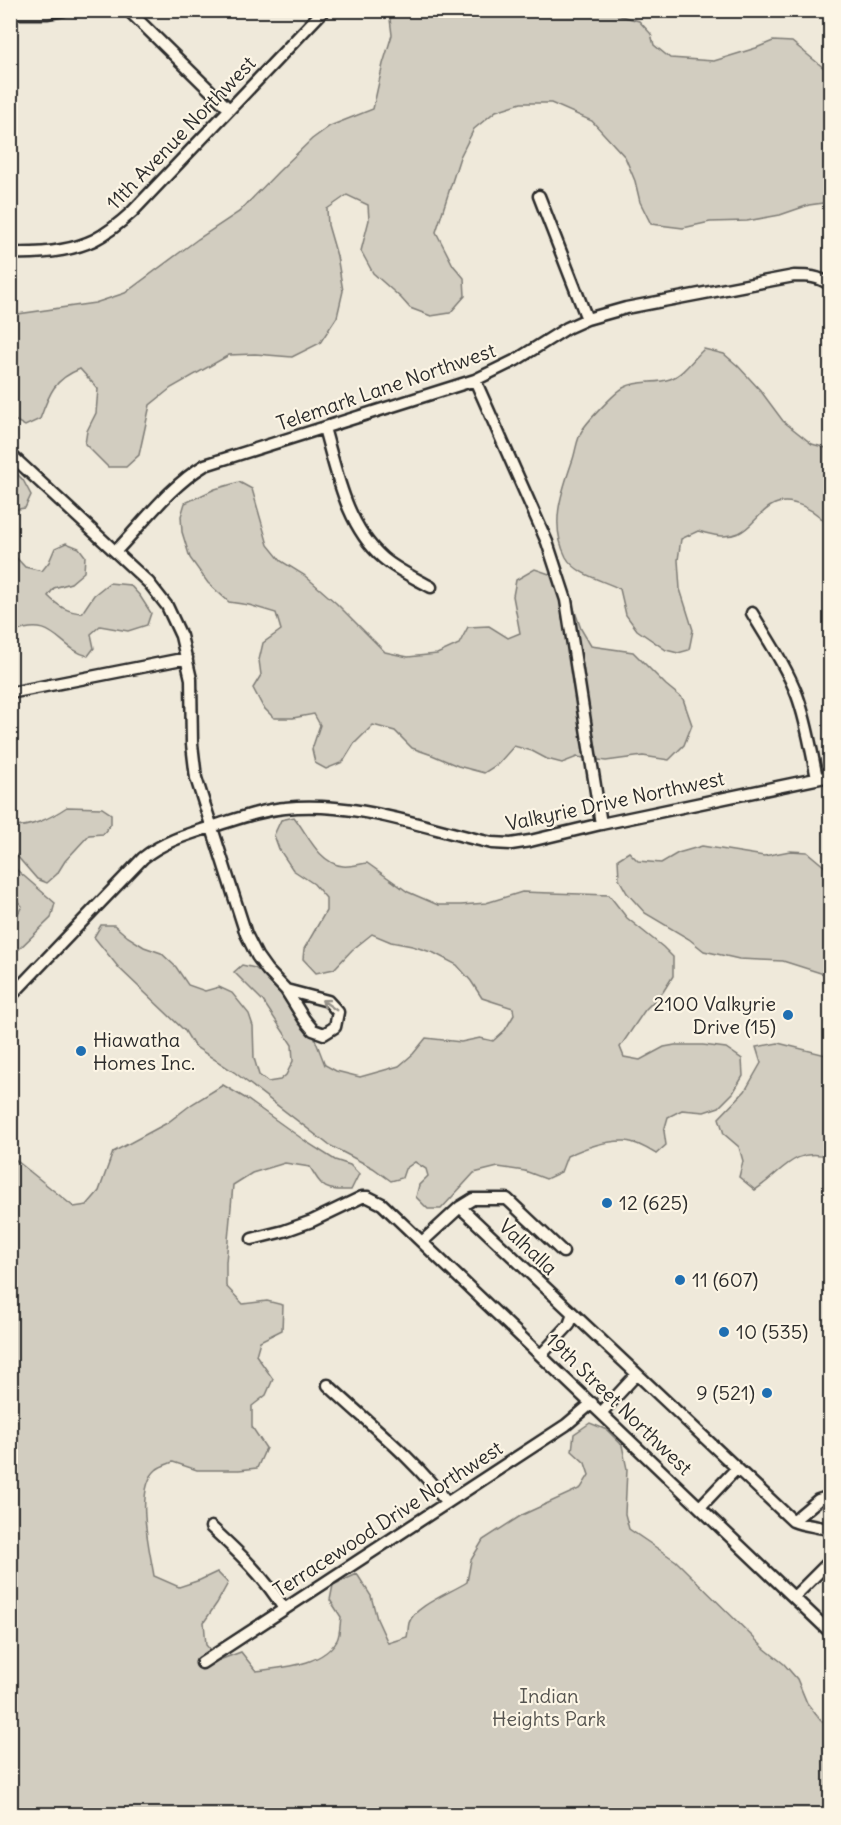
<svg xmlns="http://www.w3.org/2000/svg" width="841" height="1825" font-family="Delius,sans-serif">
  <rect width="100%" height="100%" fill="#efe9da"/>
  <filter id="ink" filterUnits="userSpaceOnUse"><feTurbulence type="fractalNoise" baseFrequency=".0167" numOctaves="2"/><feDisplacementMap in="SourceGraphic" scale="12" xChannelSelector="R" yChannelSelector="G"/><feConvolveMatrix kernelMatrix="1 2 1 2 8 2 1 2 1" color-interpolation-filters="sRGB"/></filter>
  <g filter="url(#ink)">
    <path fill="#d2cdc0" stroke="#7e7c76" stroke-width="1.5" d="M399,10L612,11L621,16L639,21L651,34L654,45L670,58L714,61L756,48L773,41L792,42L830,73V202L809,205L780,215L747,221L710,222L683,228L651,224L640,202L635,181L625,157L592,121L551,103H521L496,111L474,129L460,157L436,232L453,265L464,278L465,296L450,313L431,316L410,308L401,298L373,273L361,251L369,220L368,205L347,195L327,209L328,225L337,256L343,291L337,317L320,343L292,357L255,354L229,355L171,388L150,405L139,455L126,467H108L85,444L87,431L96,413L98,389L80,369C54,379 49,394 40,419L25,426L11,418V315L95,303L125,293L198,239L239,212L278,172L312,139L330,126L373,109L383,64L392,35L390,19Z
      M704,349L724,354L738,366L760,390L783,421L812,444L830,449V529C820,512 790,494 771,506C759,513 751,528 739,533C725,539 712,535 698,531L681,539L678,560L680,589L693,630L689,650L678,653L666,650L637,630L626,615L620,589C603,580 576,575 566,557C549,524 562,491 573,459C576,450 577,437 583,429C588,421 617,390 625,387C639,380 656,384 670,379C683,375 694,358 704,349Z
      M11,468L23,480L31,495L25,508L11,510Z
      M239,482L252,489L268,545L281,561L304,575L336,603L385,652L408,657L437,654L459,644L468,627L489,626L508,638L520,633L513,596L516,580L535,569L555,576L569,594L581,629L591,646L633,652L666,685L683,699L692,725L684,745L669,760L643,756L606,761L577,757L562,763L547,759L532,751L514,746L498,764L484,773L458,766L432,755L412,748L395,731L373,725L354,744L343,762L326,769L315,763L312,749L320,725L314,714L293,718H274L263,707L253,688L261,675L259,660L263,643L281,630L276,613L249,605L229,602L208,583L190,558L182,532L181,516L185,503L215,489Z
      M66,543L79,548L85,556L84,572L71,583L54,588L48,596C58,606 67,612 82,613L94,595L109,583L130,585L140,596L151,613L147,625L128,631L100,626L91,634L94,648L88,656C58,648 54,616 15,632L11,629V552L25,567L42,571L49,562L55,548Z
      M67,807L102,808L111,814V824L103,834L89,835L65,861L57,874L47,883L37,879L16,855L11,853V827C32,827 49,819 67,807Z
      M294,817C307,833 319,864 343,866C350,867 359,864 367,863L408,892L438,905H461L486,903L522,892L609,895L627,918L663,947L673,957V976L663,992L645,1010L620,1047L624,1057L640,1060L664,1047L675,1045H703L726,1048L742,1059L743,1076L733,1093L719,1107L704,1112L682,1110L668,1117L664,1131L666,1145L656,1154C648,1149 637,1142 626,1141C607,1140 584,1148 567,1156L561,1172L546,1179L525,1171L498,1167L474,1173L441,1209H428L416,1197L419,1185L428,1176L426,1169L415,1162L405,1169L402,1178L391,1181L373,1168L329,1145L234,1072L194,1046L185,1031L119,968L94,937L101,925H114L128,937L144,947L161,953L176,967L188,985L205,991L219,987L232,993L249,1014L253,1026L254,1058L259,1075L268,1082L280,1080L286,1075L293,1061L292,1045L263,1001L234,972L242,965L255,968L272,982L283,995L313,1034L325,1065L336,1071L360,1077L399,1066L413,1054L426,1038L461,1042L480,1038L493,1041L505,1030L514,1015L513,1008L482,998L471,981L457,965L434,953L412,946L391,942L372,934L352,950L334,969L316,973L303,959L304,949L326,911V898L314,884L293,870L279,849L274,835L281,820Z
      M702,846L764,856L790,851L807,852L825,867H830V976L783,961L739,959L704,951L689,939L645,913L627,893L619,879L618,859L629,852L638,861L661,863L678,853Z
      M10,864L55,903L51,918L19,949L11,945V926L22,906L11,894Z
      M778,1043L830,1056V1157C793,1146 782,1173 755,1190L739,1177L743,1161L739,1147L724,1134L719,1118L745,1091L761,1063L756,1047Z
      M223,1085L245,1098L308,1143L335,1160L350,1165L359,1174L351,1190C324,1190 324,1190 310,1167L285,1163L252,1173L233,1185L226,1262V1286L243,1304L267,1301L283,1305L282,1330L260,1341L256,1355L273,1379L266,1395L252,1406V1427L266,1448L257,1468L239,1470H197L173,1462C168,1464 160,1466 156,1470C134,1489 150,1551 154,1576L179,1587L200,1580L217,1572L228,1583L217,1603L204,1622L206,1645L219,1660L241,1652L256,1671C283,1667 322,1666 337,1640C340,1635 340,1624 341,1617L330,1600L333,1585L357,1574L371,1596L377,1619L388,1643L407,1637C408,1633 408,1627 409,1623C414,1606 452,1592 467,1582L471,1560L483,1540L522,1515L581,1488L589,1475L585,1463L572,1451L574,1434L590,1423L607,1430L622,1445L627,1469L625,1514L629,1529L676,1561L765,1649L784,1664L797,1679L807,1703L821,1721L830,1727V1814H11L10,1153L17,1161L74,1207L87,1205L99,1191L113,1152L167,1123L192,1104Z"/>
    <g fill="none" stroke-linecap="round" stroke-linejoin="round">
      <defs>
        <path id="minor" d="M128,10L229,109
          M10,13H47L64,10
          M539,196L587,319
          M10,253C38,254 69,252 94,240C108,233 121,222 132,212L324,10
          M475,380L547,542L566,600L601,824
          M324,428C337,473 346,525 383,558C397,570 415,578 431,587
          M10,454L149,583L167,606L181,636L191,679L192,744L196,778L246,934L257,956L267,970L286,990L304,1019L313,1030L324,1034L335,1027L338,1012L328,1001L286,990
          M116,551C144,522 170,486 205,465L475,380L516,360L567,328L587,319L626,308L794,276C808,276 819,276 830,285
          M752,613C768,640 786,666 797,695C807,722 811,750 817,778
          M10,693L187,658
          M10,997L143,858C164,841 189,834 214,826C237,819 261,810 285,808C350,801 414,824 475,839L492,843L511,844L530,841L601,824L830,776
          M460,1207L793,1521C805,1526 818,1526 830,1530
          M252,1239L284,1231L312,1221L362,1197H368L382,1204L830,1632
          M422,1242L460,1207L473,1199H507L563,1252
          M541,1355L569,1325L573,1314
          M328,1385C368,1423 414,1458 447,1503
          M601,1413L637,1374
          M700,1507L737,1468
          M793,1521L818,1500L830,1496
          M211,1527C238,1552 265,1577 284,1609
          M794,1597L830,1561
          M202,1663L566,1425L592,1403"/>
      </defs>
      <use href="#minor" stroke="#2b2b2b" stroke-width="15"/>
      <use href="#minor" stroke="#fcf5e5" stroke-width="10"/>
    </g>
    <defs><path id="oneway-shaft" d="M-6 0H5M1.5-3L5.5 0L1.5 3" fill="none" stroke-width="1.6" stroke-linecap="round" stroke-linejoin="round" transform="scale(1.5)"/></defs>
    <use stroke="#949088" href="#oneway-shaft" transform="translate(329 1005) rotate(-145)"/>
  </g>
  <g fill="#1f6fb2" stroke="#fcf5e5" stroke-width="2">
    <circle cx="788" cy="1015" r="6"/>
    <circle cx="81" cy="1051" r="6"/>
    <circle cx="607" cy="1203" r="6"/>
    <circle cx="680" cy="1280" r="6"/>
    <circle cx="724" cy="1332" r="6"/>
    <circle cx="767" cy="1393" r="6"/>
  </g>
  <g text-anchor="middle" stroke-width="4.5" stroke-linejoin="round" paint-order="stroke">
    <g font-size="20" fill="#2b2b2b" stroke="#fcf5e5">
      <text transform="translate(181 133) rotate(-46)" y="7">11th Avenue Northwest</text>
      <text transform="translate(386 387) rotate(-19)" y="7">Telemark Lane Northwest</text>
      <text transform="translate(615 801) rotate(-12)" y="7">Valkyrie Drive Northwest</text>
      <text transform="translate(528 1247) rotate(43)" y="7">Valhalla</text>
      <text transform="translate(619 1404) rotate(44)" y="7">19th Street Northwest</text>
      <text transform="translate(388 1519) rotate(-33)" y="7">Terracewood Drive Northwest</text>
    </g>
    <g font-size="20" fill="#2b2b2b" stroke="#fcf5e5" text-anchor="start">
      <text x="776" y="1011" text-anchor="end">2100 Valkyrie<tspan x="776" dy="23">Drive (15)</tspan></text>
      <text x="93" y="1047">Hiawatha<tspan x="93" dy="23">Homes Inc.</tspan></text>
      <text x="619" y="1210">12 (625)</text>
      <text x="692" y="1287">11 (607)</text>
      <text x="736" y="1339">10 (535)</text>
      <text x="755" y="1400" text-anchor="end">9 (521)</text>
    </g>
    <g font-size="20" fill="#555450" stroke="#fcf5e5">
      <text x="549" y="1703">Indian<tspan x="549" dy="23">Heights Park</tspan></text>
    </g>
  </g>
  <rect width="841" height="1825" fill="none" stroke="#fcf5e5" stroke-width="36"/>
  <rect x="18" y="18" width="805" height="1789" fill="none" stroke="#2b2b2b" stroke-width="2" filter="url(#ink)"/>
</svg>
